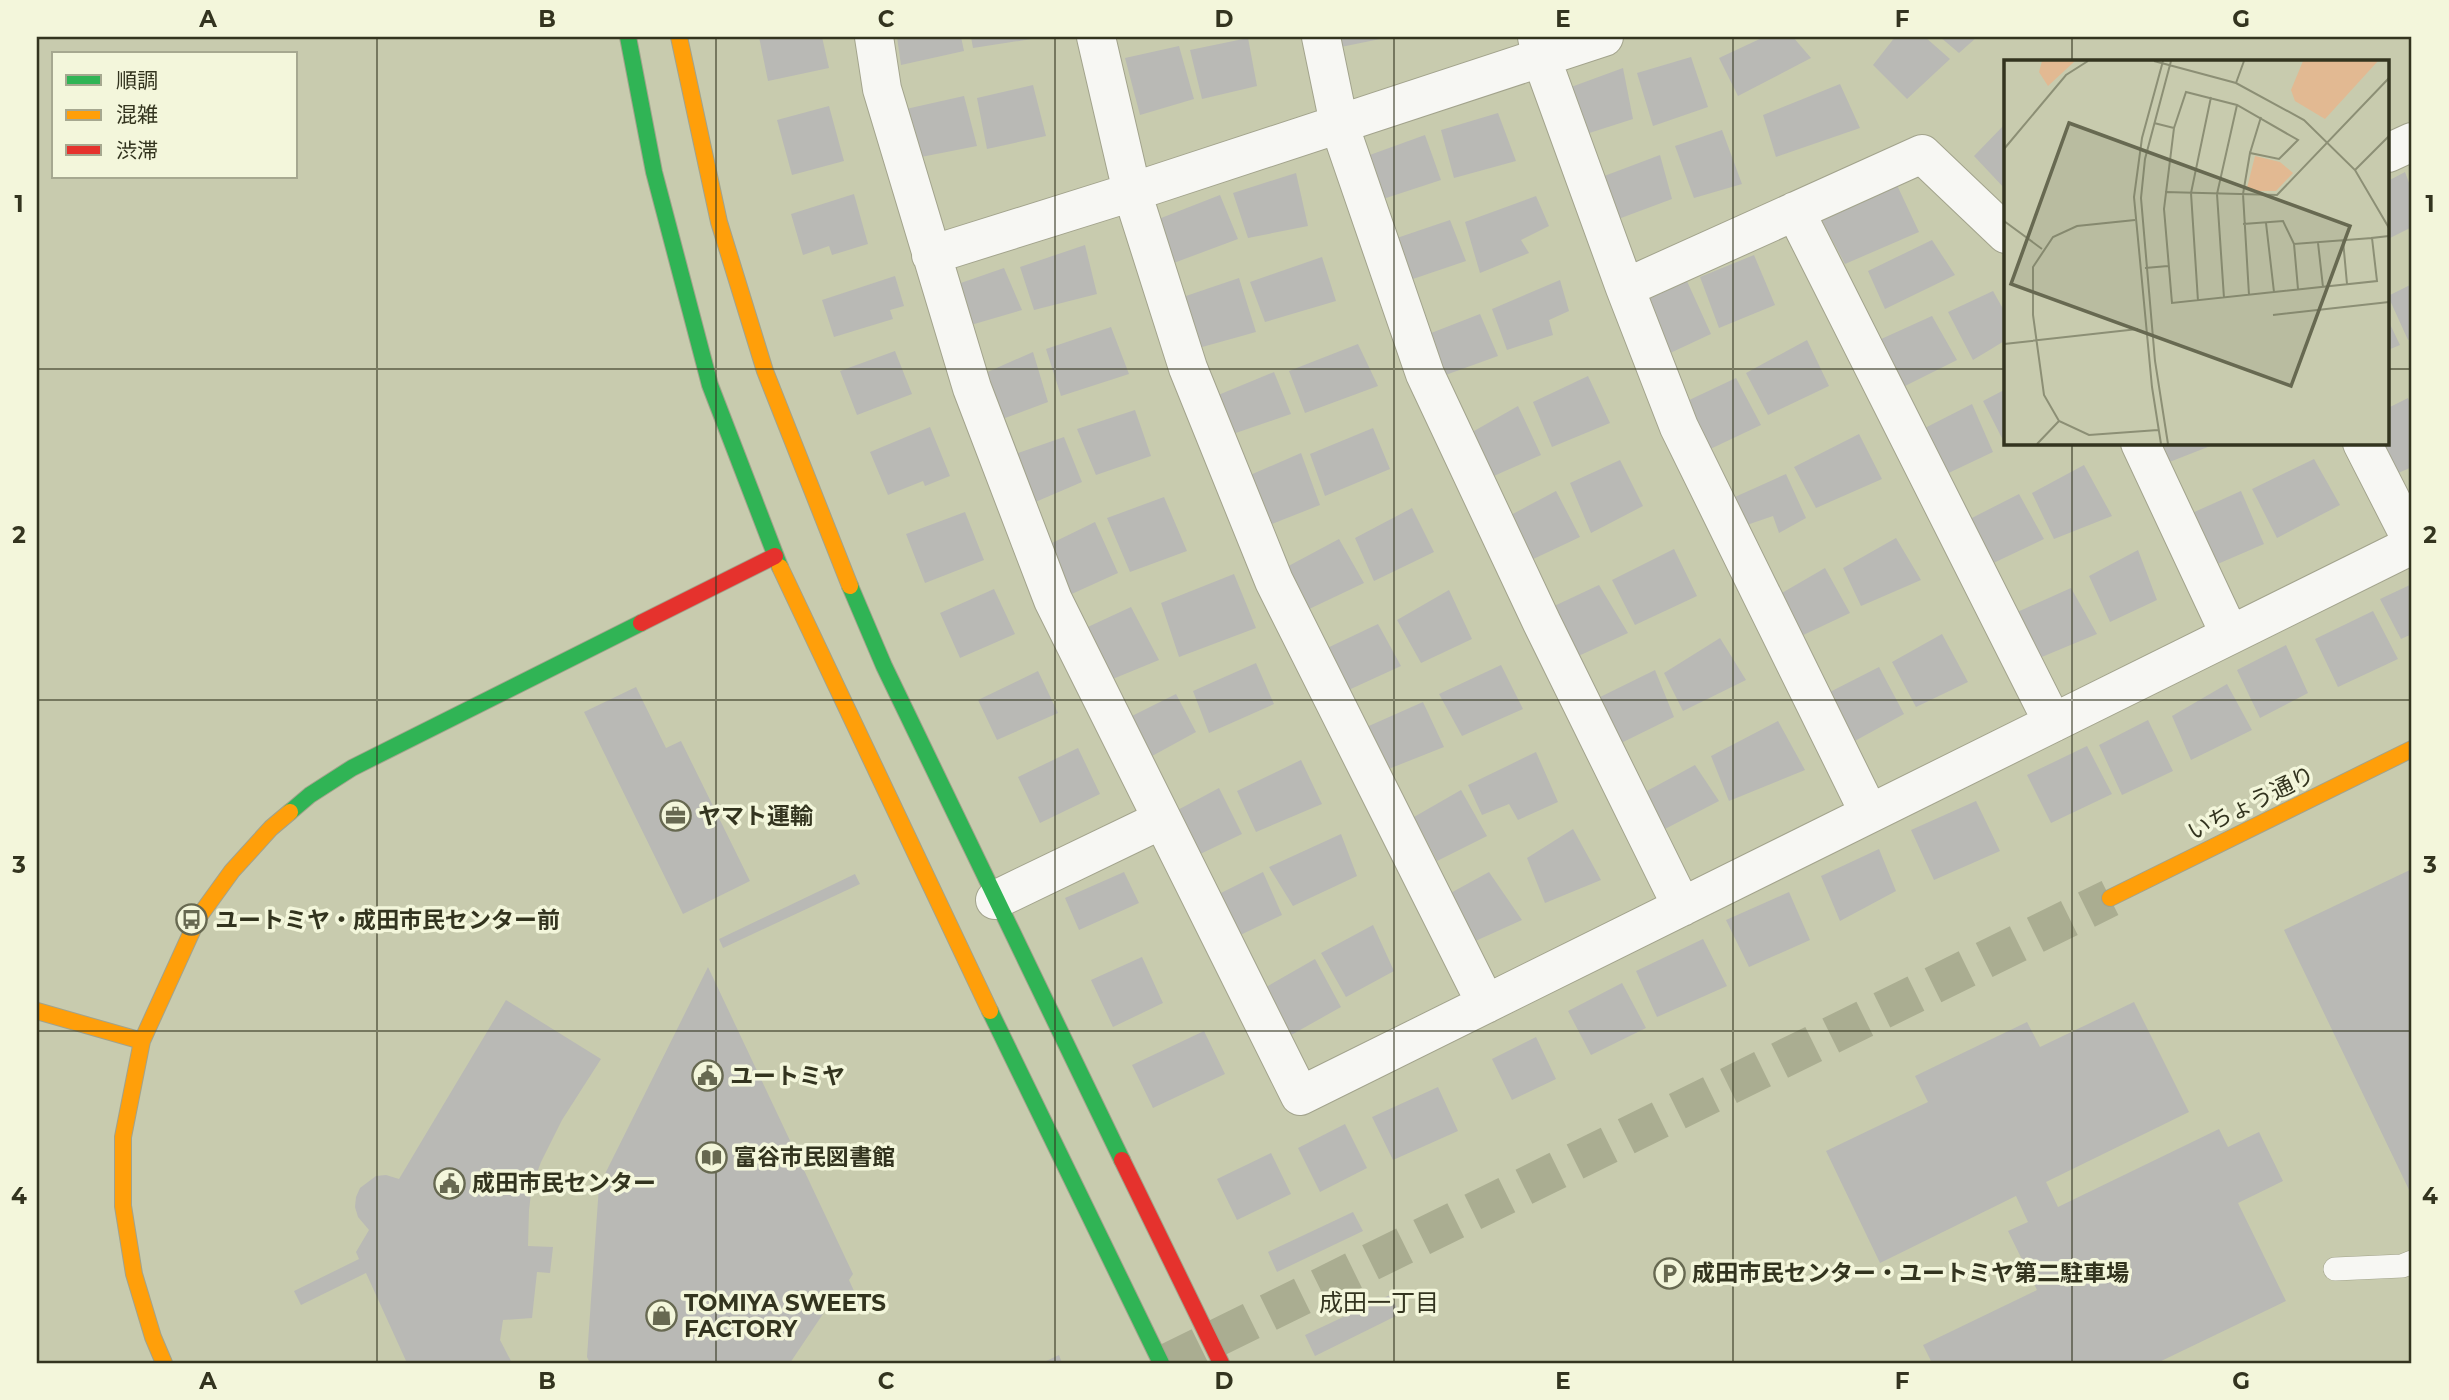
<svg xmlns="http://www.w3.org/2000/svg" width="2449" height="1400" font-family="Montserrat,'Noto Sans JP',sans-serif">
  <rect width="100%" height="100%" fill="#c8cbae"/>
  <path fill="#b9b9b5" d="M759,37H822L829,68L768,81Z
    M897,37H961L964,51L901,65Z
    M971,37H1038V38L973,48Z
    M1333,37H1385V38L1336,48Z
    M1764,37H1793L1811,58L1738,96L1719,58Z
    M1895,37H1925L1950,59L1907,99L1873,65Z
    M1940,37H1977L1959,53Z
    M1248,38L1257,86L1202,99L1190,50Z
    M1179,46L1194,99L1140,115L1125,58Z
    M1691,57L1708,107L1653,126L1637,73Z
    M1623,68L1633,119L1580,136L1563,90Z
    M1840,84L1860,128L1776,157L1763,115Z
    M1033,85L1046,136L987,149L977,98Z
    M964,96L977,146L916,158L906,109Z
    M829,106L844,161L792,175L777,120Z
    M1498,113L1516,161L1454,178L1441,130Z
    M2006,123V190L1974,156Z
    M1722,130L1742,184L1694,198L1675,146Z
    M1425,135L1441,180L1380,200L1367,156Z
    M1660,155L1672,199L1613,221L1599,178Z
    M2405,172L2412,191V227L2388,239V181Z
    M1296,173L1308,226L1248,238L1233,193Z
    M1896,183L1919,232L1845,264L1822,221Z
    M854,194L868,244L832,255L829,246L803,255L791,214Z
    M1220,195L1238,239L1171,264L1156,220Z
    M1536,196L1549,226L1521,240L1529,253L1480,273L1465,222Z
    M1450,220L1466,261L1404,282L1391,240Z
    M1932,240L1955,275L1885,309L1868,271Z
    M1085,245L1097,294L1034,310L1020,267Z
    M1754,255L1775,305L1719,328L1700,277Z
    M1322,257L1336,301L1265,322L1250,282Z
    M1004,268L1022,310L964,327L955,285Z
    M895,276L904,306L890,310L893,319L834,337L822,300Z
    M1239,278L1256,332L1195,349L1180,298Z
    M1686,279L1711,334L1668,354L1646,301Z
    M1560,280L1569,311L1549,320L1553,335L1507,350L1492,309Z
    M2412,284V338L2408,340L2388,296Z
    M1993,291L2006,314V340L1973,360L1948,312Z
    M1480,314L1498,356L1440,377L1426,335Z
    M1932,316L1957,360L1903,387L1879,340Z
    M2388,320L2400,345L2388,350Z
    M1111,327L1129,374L1061,396L1046,349Z
    M1807,340L1829,386L1768,415L1746,373Z
    M1358,344L1378,386L1305,413L1289,371Z
    M895,351L912,394L857,415L840,371Z
    M1033,352L1048,402L997,421L983,374Z
    M1274,372L1291,414L1227,436L1211,398Z
    M1588,376L1610,423L1552,447L1533,402Z
    M1736,378L1761,425L1706,451L1685,402Z
    M2006,389V446L1983,401Z
    M2408,398L2412,408V467L2389,477L2375,443H2388V408Z
    M1972,404L1993,452L1938,478L1921,430Z
    M1518,406L1541,455L1487,479L1467,435Z
    M1135,410L1151,456L1096,475L1077,429Z
    M930,427L950,476L925,486L923,481L888,495L870,452Z
    M1373,428L1390,469L1325,496L1310,454Z
    M1859,434L1882,479L1816,508L1794,467Z
    M1064,437L1082,482L1026,506L1007,457Z
    M2158,443H2218L2167,463Z
    M1301,453L1320,505L1262,528L1241,479Z
    M2314,459L2340,505L2277,538L2252,489Z
    M1620,460L1643,506L1591,533L1570,483Z
    M2084,465L2112,516L2054,539L2032,493Z
    M1786,474L1806,518L1779,533L1773,516L1741,527L1726,501Z
    M1556,491L1580,537L1527,562L1509,516Z
    M2241,491L2264,544L2213,566L2190,514Z
    M2019,494L2044,539L1985,567L1962,523Z
    M1164,497L1187,551L1130,572L1107,518Z
    M1412,508L1434,552L1374,581L1355,538Z
    M965,512L984,560L925,583L906,534Z
    M1095,522L1118,573L1065,597L1050,544Z
    M1896,538L1921,580L1861,606L1843,568Z
    M1339,539L1364,583L1305,611L1281,570Z
    M1674,549L1697,596L1635,625L1612,580Z
    M2138,550L2157,600L2110,622L2089,576Z
    M1825,568L1850,613L1799,637L1775,597Z
    M1234,574L1256,628L1179,657L1161,603Z
    M2412,584V634L2401,639L2380,599Z
    M1599,585L1628,633L1572,659L1550,608Z
    M2071,588L2097,634L2037,659L2013,614Z
    M994,589L1015,634L960,658L940,613Z
    M1449,590L1472,639L1421,663L1397,620Z
    M1131,607L1159,660L1103,683L1077,632Z
    M2373,611L2398,659L2338,687L2315,639Z
    M1378,624L1401,666L1342,693L1323,650Z
    M1942,634L1968,682L1916,707L1892,662Z
    M1720,638L1746,680L1683,711L1664,673Z
    M2286,645L2308,693L2260,718L2237,670Z
    M1256,663L1274,704L1209,733L1193,691Z
    M1501,665L1523,709L1462,736L1439,694Z
    M1879,667L1904,714L1853,742L1826,694Z
    M1655,670L1674,717L1613,747L1590,702Z
    M1038,671L1058,713L997,740L978,700Z
    M2227,684L2252,730L2191,760L2172,716Z
    M636,687L666,748L681,741L750,881L683,914L584,712Z
    M1176,694L1196,732L1143,761L1122,721Z
    M1423,702L1444,747L1386,770L1362,729Z
    M2148,720L2173,771L2122,795L2099,745Z
    M1778,721L1805,770L1729,801L1711,756Z
    M2087,746L2112,794L2051,823L2027,775Z
    M1078,748L1100,794L1040,823L1018,777Z
    M1536,752L1558,802L1518,820L1509,804L1482,815L1468,785Z
    M1301,760L1322,804L1256,832L1237,791Z
    M1695,765L1719,801L1663,830L1645,792Z
    M1219,788L1242,834L1194,857L1172,813Z
    M1461,790L1487,836L1437,861L1414,817Z
    M1976,801L2000,851L1934,880L1911,830Z
    M1573,829L1601,880L1545,903L1527,858Z
    M1341,834L1357,876L1293,906L1269,867Z
    M1879,849L1896,891L1840,921L1821,876Z
    M2412,869V1196L2284,930Z
    M1124,872L1139,903L1079,930L1065,898Z
    M1263,872L1282,915L1232,939L1213,897Z
    M1489,872L1522,920L1471,943L1447,895Z
    M855,874L860,884L723,948L719,939Z
    M1789,892L1810,940L1749,967L1726,920Z
    M1373,925L1394,971L1346,997L1321,953Z
    M1703,939L1727,986L1657,1017L1636,971Z
    M1142,957L1163,1003L1113,1027L1091,980Z
    M1315,959L1341,1007L1284,1039L1261,990Z
    M708,967L853,1274L849,1280L864,1313L829,1305L790,1363H590L587,1357L599,1186Z
    M1622,983L1646,1028L1591,1055L1568,1011Z
    M506,1000L601,1059L562,1120L541,1162L532,1186L529,1210L528,1246L553,1247L550,1273L537,1272L532,1318L503,1320L500,1340L512,1363H407L366,1273L301,1305L294,1291L359,1259L356,1252L369,1230L358,1217L355,1207L356,1197L360,1188L376,1176L386,1175L399,1179Z
    M2134,1002L2189,1112L2046,1182L2058,1207L2219,1129L2228,1147L2259,1132L2283,1181L2238,1203L2286,1301L2157,1363H1932L1923,1345L2037,1290L2008,1231L2028,1222L2016,1196L1880,1263L1826,1151L1928,1102L1915,1076L2027,1022L2040,1047Z
    M1204,1031L1225,1074L1153,1108L1132,1065Z
    M1536,1037L1556,1079L1512,1100L1492,1059Z
    M1438,1087L1458,1131L1393,1160L1372,1117Z
    M1345,1124L1367,1168L1320,1192L1298,1148Z
    M1271,1153L1291,1194L1237,1220L1217,1179Z
    M1353,1212L1363,1231L1277,1272L1268,1252Z
    M1390,1295L1400,1314L1315,1356L1305,1335Z
    M1059,1355L1062,1363H1042Z"/>
  <g fill="none" stroke-linecap="round" stroke-linejoin="round">
    <path stroke="#aaad91" stroke-width="38" stroke-dasharray="38 19" stroke-linecap="butt" d="M1166,1363L2110,898"/>
    <defs>
      <path id="lane" d="M2335,1269L2402,1266L2412,1262"/>
      <path id="street" d="M874,37L882,89L972,388L1053,600L1300,1096L2412,545
        M1096,37L1132,192L1188,368L1274,581L1486,1004
        M1321,37L1339,124L1425,374L1542,623L1682,907
        M1537,37L1541,57L1625,288L1679,427L1869,813
        M2388,153L2412,142
        M1795,211L2053,723
        M931,255L1132,192L1604,37
        M1625,288L1922,154L2006,234
        M2140,443L2230,635
        M2362,443L2412,541
        M995,900L1161,820"/>
      <path id="fast" d="M628,37L654,172L710,385L780,567
        M850,586L884,666L1122,1160
        M290,812L310,795L352,768L641,623
        M990,1011L1161,1363"/>
      <path id="slow" d="M679,37L719,222L765,371L850,586
        M780,567L990,1011
        M2110,898L2412,749
        M37,1011L142,1041
        M164,1363L153,1337L134,1274L123,1206V1137L142,1041L198,918L232,871L271,828L290,812"/>
      <path id="jam" d="M641,623L775,556
        M1122,1160L1221,1363"/>
    </defs>
    <use href="#lane" stroke="#a2a38c" stroke-width="24"/>
    <use href="#street" stroke="#a2a38c" stroke-width="40"/>
    <use href="#fast" stroke="#a2a38c" stroke-width="18"/>
    <use href="#slow" stroke="#a2a38c" stroke-width="18"/>
    <use href="#jam" stroke="#a2a38c" stroke-width="18"/>
    <use href="#lane" stroke="#f7f7f3" stroke-width="23"/>
    <use href="#street" stroke="#f7f7f3" stroke-width="38"/>
    <use href="#fast" stroke="#30b455" stroke-width="16"/>
    <use href="#slow" stroke="#ff9f0a" stroke-width="16"/>
    <use href="#jam" stroke="#e5322d" stroke-width="16"/>
  </g>
  <path fill="none" stroke="#33341f" stroke-width="2" stroke-opacity="0.55" d="M377,37V1363M716,37V1363M1055,37V1363M1394,37V1363M1733,37V1363M2072,37V61M37,369H2006M2388,369H2412M2072,443V1363M37,700H2412M37,1031H2412"/>
  <defs>
    <symbol id="office-ring" viewBox="-11 -11 22 22"><circle r="9.5" fill="#f3f6db" stroke="#676951" stroke-width="1.5"/><path d="M-6-3h4V-5.5h4V-3h4V5H-6ZM-1-4.5V-3h2v-1.5ZM-6 0V1H6V0Z" fill="#676951"/></symbol>
    <symbol id="bus-ring" viewBox="-11 -11 22 22"><circle r="9.5" fill="#f3f6db" stroke="#676951" stroke-width="1.5"/><path d="M-5-6H5V4H4V6H2V4H-2V6H-4V4H-5ZM-3.5-4V0h7V-4ZM-3.5 1.2v1.5H-2V1.2ZM2 1.2v1.5H3.5V1.2Z" fill="#676951"/></symbol>
    <symbol id="civic-ring" viewBox="-11 -11 22 22"><circle r="9.5" fill="#f3f6db" stroke="#676951" stroke-width="1.5"/><path d="M-.6-6.5H3V-4.5H.6V-3L4-1V1h2V6H-6V1h2V-1L-.6-3ZM-1.2 2.5V6h2.4V2.5Z" fill="#676951"/></symbol>
    <symbol id="library-ring" viewBox="-11 -11 22 22"><circle r="9.5" fill="#f3f6db" stroke="#676951" stroke-width="1.5"/><path d="M-6-4Q-3-5.5-.7-3.5V5Q-3 3-6 4ZM6-4Q3-5.5 .7-3.5V5Q3 3 6 4Z" fill="#676951"/></symbol>
    <symbol id="parking-ring" viewBox="-11 -11 22 22"><circle r="9.5" fill="#f3f6db" stroke="#676951" stroke-width="1.5"/><path d="M-3.5-5.5H1a3.5 3.5 0 0 1 0 7H-1V5.5H-3.5ZM-1-3.4V-.6H.8a1.4 1.4 0 0 0 0-2.8Z" fill="#676951"/></symbol>
    <symbol id="shop-ring" viewBox="-11 -11 22 22"><circle r="9.5" fill="#f3f6db" stroke="#676951" stroke-width="1.5"/><path d="M-5-2.5h2.3a2.7 3.5 0 0 1 5.4 0H5L5.5 6h-11ZM-1.5-2.5h3a1.5 2.3 0 0 0-3 0Z" fill="#676951"/></symbol>
  </defs>
  <g fill-rule="evenodd">
    <use href="#office-ring" x="658" y="798" width="35" height="35"/>
    <use href="#bus-ring" x="174" y="902" width="35" height="35"/>
    <use href="#civic-ring" x="690" y="1058" width="35" height="35"/>
    <use href="#library-ring" x="694" y="1140" width="35" height="35"/>
    <use href="#civic-ring" x="432" y="1166" width="35" height="35"/>
    <use href="#parking-ring" x="1652" y="1256" width="35" height="35"/>
    <use href="#shop-ring" x="644" y="1298" width="35" height="35"/>
  </g>
  <g text-anchor="middle" stroke-width="7" stroke-linejoin="round" paint-order="stroke">
    <g font-size="23" fill="#33341f" stroke="#f3f6db">
      <text transform="translate(2251 803) rotate(-26)" y="8">いちょう通り</text>
    </g>
    <g font-size="23" font-weight="bold" fill="#33341f" stroke="#f3f6db" text-anchor="start">
      <text x="698" y="824">ヤマト運輸</text>
      <text x="215" y="928">ユートミヤ・成田市民センター前</text>
      <text x="730" y="1084">ユートミヤ</text>
      <text x="734" y="1165">富谷市民図書館</text>
      <text x="472" y="1191">成田市民センター</text>
      <text x="1692" y="1281">成田市民センター・ユートミヤ第二駐車場</text>
      <text x="684" y="1311">TOMIYA SWEETS<tspan x="684" dy="26">FACTORY</tspan></text>
    </g>
    <g font-size="24" fill="#33341f" stroke="#f3f6db">
      <text x="1379" y="1311">成田一丁目</text>
    </g>
  </g>
  <g transform="translate(2004 60)">
    <rect width="385" height="385" fill="#c8cbae"/>
    <path d="M38,1H71L44,26L35,12ZM299,1H374L321,59L291,41L287,30ZM251,96L276,102L289,113L272,131H246L243,128Z" fill="#e2b992"/>
    <path fill="none" stroke="#8c8f75" stroke-width="2" d="M150,1L232,23L300,60L351,110L385,168M232,23L240,1M150,63L170,68L160,149L168,243L373,221L368,178L385,176M170,68L182,32L233,45L294,80L275,99L246,93L239,134L245,235M0,89L62,15L84,1M246,93L257,57M351,110L385,76M161,132L273,135L385,18M131,160L73,166L49,177L29,207V255L40,335L55,361L85,375L154,370M0,161L38,189M262,163L270,232M239,164L279,161L290,184L368,178M339,180L343,224M314,183L319,227M290,184L294,229M141,208L164,206M220,238L213,134L233,45M194,241L187,133L207,37M269,255L385,242M0,284L134,269M33,384L55,361M157,384L148,327L130,137L138,78L159,1M164,384L151,301L137,138L141,99L167,1"/>
    <path fill="#676951" fill-opacity="0.15" stroke="#676951" stroke-width="3.5" d="M65,63L346,166L287,326L7,224Z"/>
    <rect width="385" height="385" fill="none" stroke="#33341f" stroke-width="3.5"/>
  </g>
  <rect width="2449" height="1400" fill="none" stroke="#f3f6db" stroke-width="77"/>
  <rect x="52" y="52" width="245" height="126" fill="#f3f6db" stroke="#a6a890" stroke-width="2"/>
  <rect x="66" y="75" width="35" height="10" fill="#30b455" stroke="#a6a890" stroke-width="2"/>
  <text x="116" y="88" font-size="21" fill="#33341f">順調</text>
  <rect x="66" y="110" width="35" height="10" fill="#ff9f0a" stroke="#a6a890" stroke-width="2"/>
  <text x="116" y="122" font-size="21" fill="#33341f">混雑</text>
  <rect x="66" y="145" width="35" height="10" fill="#e5322d" stroke="#a6a890" stroke-width="2"/>
  <text x="116" y="158" font-size="21" fill="#33341f">渋滞</text>
  <rect x="38" y="38" width="2372" height="1324" fill="none" stroke="#33341f" stroke-width="2.5"/>
  <g font-size="23" text-anchor="middle" font-weight="bold" fill="#33341f">
    <text x="208" y="27">A</text>
    <text x="547" y="27">B</text>
    <text x="886" y="27">C</text>
    <text x="1224" y="27">D</text>
    <text x="1563" y="27">E</text>
    <text x="1902" y="27">F</text>
    <text x="2241" y="27">G</text>
    <text x="19" y="212">1</text>
    <text x="2430" y="212">1</text>
    <text x="19" y="543">2</text>
    <text x="2430" y="543">2</text>
    <text x="19" y="873">3</text>
    <text x="2430" y="873">3</text>
    <text x="19" y="1204">4</text>
    <text x="2430" y="1204">4</text>
    <text x="208" y="1389">A</text>
    <text x="547" y="1389">B</text>
    <text x="886" y="1389">C</text>
    <text x="1224" y="1389">D</text>
    <text x="1563" y="1389">E</text>
    <text x="1902" y="1389">F</text>
    <text x="2241" y="1389">G</text>
  </g>
</svg>
